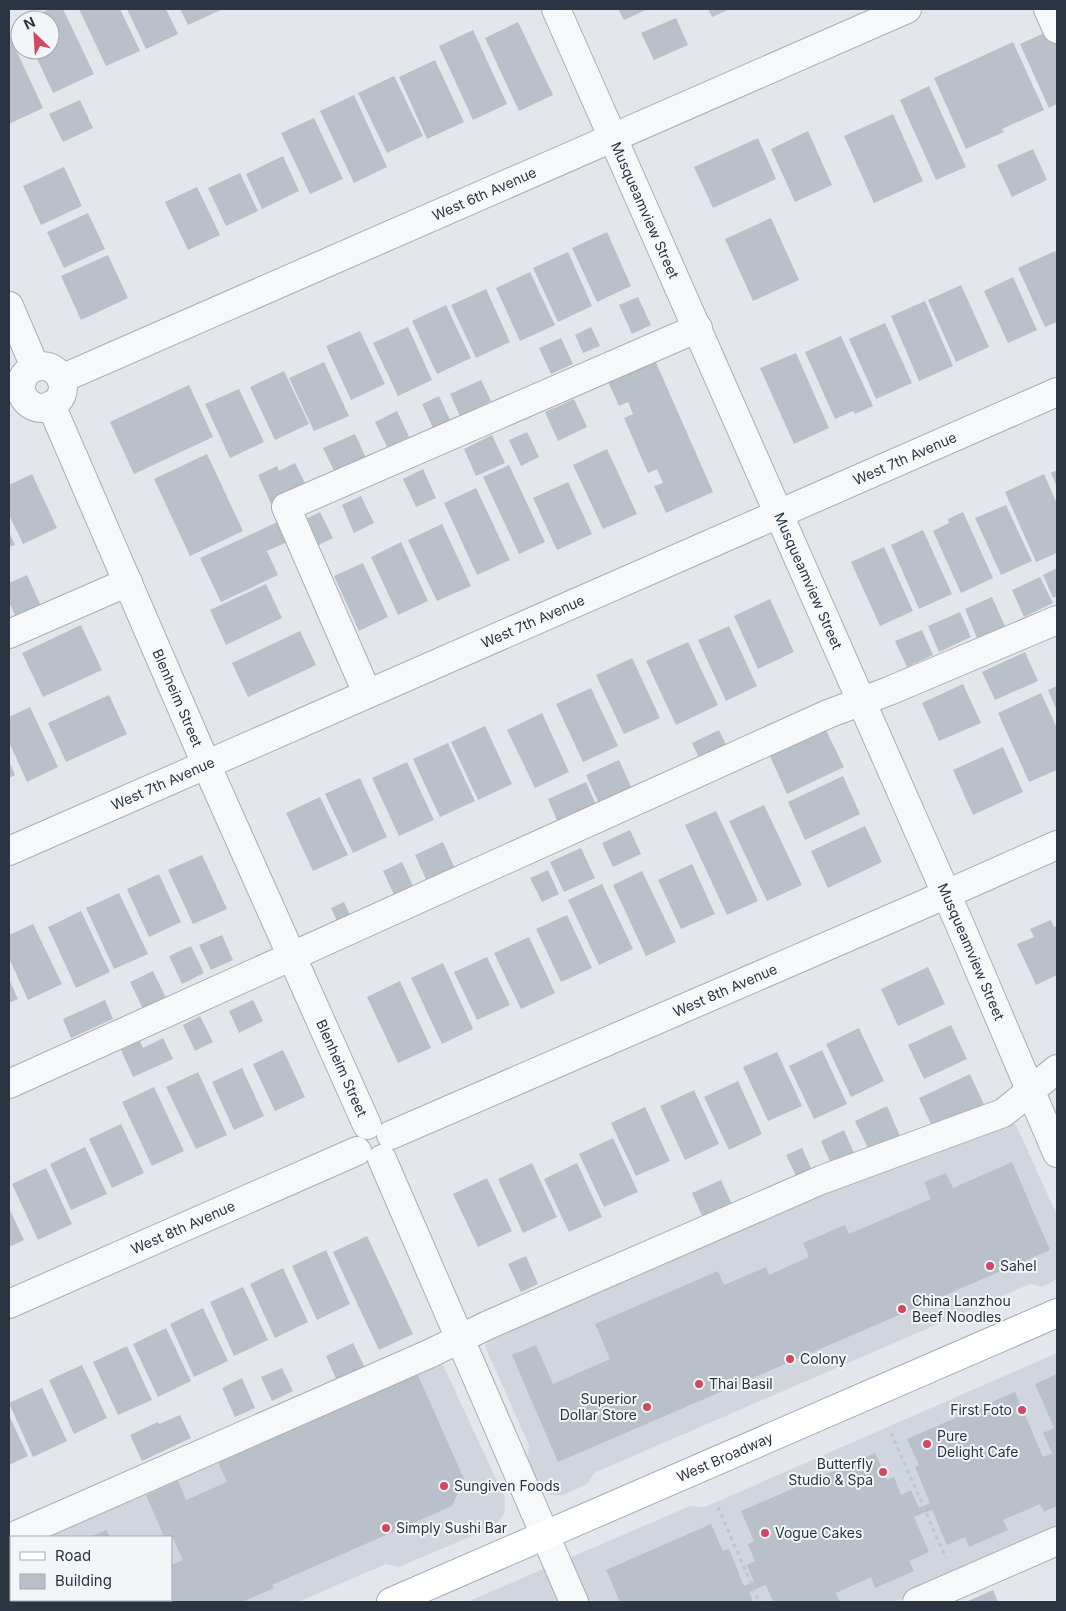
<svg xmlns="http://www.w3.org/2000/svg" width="1066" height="1611" font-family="Inter,sans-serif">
  <rect width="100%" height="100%" fill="#e3e7ec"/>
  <path fill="#d1d6de" d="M999,1122L1016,1125L1057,1215V1279L1042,1287L1030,1284L594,1473L587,1484L564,1495H550L540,1489L527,1462L529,1445L485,1346L495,1332Z
    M1057,1353V1531L894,1602H467L690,1506L705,1507Z
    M426,1365H443L505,1498V1510L501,1519L491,1528L399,1567L386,1564L298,1602H9V1547L11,1546V1600H171V1537H31Z"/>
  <path fill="#bac0c9" d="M50,9H63L94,74L53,93L33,50H50V20H26Z
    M79,9H120L140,51L106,66Z
    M127,9H166L178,34L146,49Z
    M180,9H223L188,25Z
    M618,9H648L624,20Z
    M708,9H730L712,17Z
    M676,18L688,45L654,60L641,33Z
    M518,22L553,95L519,111L485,38Z
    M1053,29L1057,39V104L1049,108L1020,44Z
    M473,30L507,104L473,120L439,46Z
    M10,37L43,108L9,124V38Z
    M1013,42L1044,110L1002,129L1004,132L966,149L934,78Z
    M435,60L464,122L427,139L399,77Z
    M394,76L423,136L387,153L358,93Z
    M929,86L966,167L936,180L900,100Z
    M354,95L387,167L354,183L320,111Z
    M80,100L93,128L63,142L49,114Z
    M893,114L923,181L874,203L844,136Z
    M314,118L343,179L310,194L281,133Z
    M808,131L832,185L795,202L771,149Z
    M758,138L776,179L713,208L694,167Z
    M1033,149L1047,180L1012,197L997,165Z
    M283,156L299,191L262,209L246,174Z
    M64,167L82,206L41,225L23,186Z
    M240,173L258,211L226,226L208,188Z
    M197,187L220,235L188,250L165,202Z
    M88,213L105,249L64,268L47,232Z
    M771,218L799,280L753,301L725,239Z
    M607,232L631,286L597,302L572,248Z
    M1055,251L1057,256V322L1045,327L1018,268Z
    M568,252L592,306L558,322L533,268Z
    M108,255L128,298L81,320L61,276Z
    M530,272L555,325L520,341L496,288Z
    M1013,277L1037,330L1008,343L984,291Z
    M961,285L989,347L956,362L928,300Z
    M486,289L510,342L476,358L451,305Z
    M638,297L651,325L632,334L619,305Z
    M925,301L953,366L919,381L891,316Z
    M446,305L471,358L437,374L412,321Z
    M885,323L912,383L876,399L849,339Z
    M408,327L432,380L398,396L373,343Z
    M591,327L600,346L583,353L575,335Z
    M360,331L385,384L351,400L326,346Z
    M841,336L873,406L855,414L853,411L835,419L805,352Z
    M561,338L573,364L551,374L539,348Z
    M796,353L829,428L794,444L760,368Z
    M654,358L713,492L666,513L654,486L663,483L657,469L648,473L624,418L633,414L628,402L619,406L607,379Z
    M324,362L349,416L314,431L289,378Z
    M284,371L309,424L275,440L250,387Z
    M481,380L491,401L460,416L450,394Z
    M189,385L213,437L134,474L110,422Z
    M239,389L264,442L230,458L205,404Z
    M439,396L451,422L434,430L422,404Z
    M574,399L587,427L558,441L545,412Z
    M397,411L409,437L387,447L375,422Z
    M527,432L539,457L521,466L509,440Z
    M355,434L367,460L336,475L323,448Z
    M492,435L505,463L476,476L464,449Z
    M607,449L637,514L603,529L573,465Z
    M207,454L243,531L190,556L154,479Z
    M295,463L307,487L271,504L258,475L277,466L279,471Z
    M509,465L545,542L519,554L483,477Z
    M423,469L436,498L416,507L403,479Z
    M1057,470V487L1051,473Z
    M32,474L57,528L23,544L9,515V485Z
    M1044,474L1057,504V553L1036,562L1005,492Z
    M568,482L592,534L557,550L533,498Z
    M476,488L510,560L477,575L444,503Z
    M361,496L374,523L354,533L342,505Z
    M1006,505L1032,561L1001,575L975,518Z
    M320,512L333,538L317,546L304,520Z
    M963,512L993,578L961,593L933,531L949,523L948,519Z
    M286,518L296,538L267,551L278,575L221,602L200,558Z
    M442,524L471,586L437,601L408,540Z
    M923,530L952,594L919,609L891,545Z
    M9,532L15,545L9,547Z
    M401,542L428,601L398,615L371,557Z
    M884,547L913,611L880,626L851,562Z
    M363,563L388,617L359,631L334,576Z
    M1057,568V596L1053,598L1043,575Z
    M27,575L41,606L16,617L9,602V583Z
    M1040,577L1053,603L1024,617L1012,590Z
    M266,584L282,618L226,645L210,610Z
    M992,597L1005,626L977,638L965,609Z
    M770,599L794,652L758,669L734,616Z
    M960,612L971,637L939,652L928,626Z
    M81,625L102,670L43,697L22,653Z
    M729,626L757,686L726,701L698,640Z
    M922,630L933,655L907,667L895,641Z
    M300,631L316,665L248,697L232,663Z
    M688,642L718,705L676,725L646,661Z
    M1025,652L1038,681L995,700L982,672Z
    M632,658L660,718L624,734L596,675Z
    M963,684L981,723L939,741L922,703Z
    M1057,686V711L1048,690Z
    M591,688L618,746L583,762L556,704Z
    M1041,693L1057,728V770L1029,782L998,713Z
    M109,695L127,734L66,762L48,723Z
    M30,707L58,767L27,782L9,742V717Z
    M542,713L569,772L535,788L507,730Z
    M485,726L512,784L478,800L451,742Z
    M824,726L844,767L787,794L768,752Z
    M719,730L727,747L700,760L692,743Z
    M448,743L475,801L440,817L413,759Z
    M1003,747L1023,792L973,815L953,770Z
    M619,760L633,791L600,806L586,775Z
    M9,761L15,775L9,778Z
    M407,762L434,820L399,836L372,778Z
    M843,776L860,814L805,840L788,802Z
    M360,778L387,837L353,853L325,794Z
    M586,782L597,807L559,825L548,799Z
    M320,797L348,855L313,871L286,813Z
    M764,805L802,885L767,901L729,821Z
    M716,811L758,901L727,915L685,825Z
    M865,826L882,862L828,888L811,851Z
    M630,830L641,854L613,867L602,843Z
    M443,842L456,871L428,884L415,855Z
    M581,848L595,878L564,892L550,862Z
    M202,855L227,909L193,924L168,870Z
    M402,862L413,886L394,895L383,871Z
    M692,864L715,914L681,929L658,880Z
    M548,870L559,894L542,902L530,878Z
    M642,871L676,942L646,956L613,885Z
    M159,874L181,922L149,937L127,889Z
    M602,884L633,949L599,965L568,900Z
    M119,893L148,954L114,969L86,908Z
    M344,902L351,917L338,923L331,908Z
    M81,911L110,972L76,988L48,927Z
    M567,915L592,968L561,982L536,929Z
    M1051,920L1054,927L1057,926V975L1036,985L1017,944L1034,937L1030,929Z
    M33,924L62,984L28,1000L9,958V935Z
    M222,935L233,960L211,970L199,945Z
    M529,937L555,993L521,1009L494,953Z
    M191,946L204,973L182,984L169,956Z
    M487,957L510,1005L477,1020L454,972Z
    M443,963L473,1029L442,1044L411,978Z
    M928,967L945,1004L898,1026L881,989Z
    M153,971L166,998L143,1009L130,982Z
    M9,979L18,999L9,1003Z
    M400,981L431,1048L398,1063L367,997Z
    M105,1000L113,1019L71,1038L63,1019Z
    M253,1000L263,1021L239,1033L229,1011Z
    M200,1016L213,1042L195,1051L183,1025Z
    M951,1025L967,1059L924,1079L908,1045Z
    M859,1028L884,1081L851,1097L826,1044Z
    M163,1038L173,1059L133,1077L121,1050L140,1041L143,1048Z
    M283,1050L305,1097L275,1111L253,1064Z
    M822,1050L847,1104L814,1119L789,1066Z
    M777,1052L802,1106L768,1121L743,1067Z
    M242,1068L264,1116L234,1130L212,1082Z
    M198,1072L227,1135L196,1149L166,1087Z
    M970,1074L987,1111L936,1135L919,1098Z
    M738,1081L762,1134L729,1150L704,1097Z
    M154,1087L184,1151L152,1166L122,1102Z
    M694,1090L719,1144L685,1160L660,1106Z
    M887,1106L900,1136L869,1150L855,1121Z
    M645,1107L670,1161L636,1176L611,1123Z
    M121,1124L144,1173L112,1188L89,1139Z
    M844,1130L854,1153L831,1164L821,1141Z
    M613,1138L638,1192L604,1207L579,1154Z
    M85,1147L107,1194L71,1210L50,1164Z
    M802,1148L812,1170L797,1178L786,1155Z
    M1012,1162L1050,1250L558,1462L512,1355L536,1345L553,1384L610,1359L595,1324L718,1271L724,1285L766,1267L769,1275L809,1257L803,1243L845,1225L849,1234L931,1199L924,1182L946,1173L953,1188Z
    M532,1163L557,1217L523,1233L498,1179Z
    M577,1163L602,1217L569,1232L544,1179Z
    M46,1168L72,1224L38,1240L12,1184Z
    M487,1178L512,1231L478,1247L453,1194Z
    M721,1180L735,1211L706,1225L692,1193Z
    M9,1208L24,1240L9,1247Z
    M367,1236L413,1334L379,1350L333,1252Z
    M326,1250L350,1304L317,1320L292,1266Z
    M526,1256L538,1284L521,1292L508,1264Z
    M283,1268L308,1322L275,1338L250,1284Z
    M243,1287L268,1340L234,1356L210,1302Z
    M203,1308L228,1361L194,1377L170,1324Z
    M166,1328L191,1381L158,1397L133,1344Z
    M353,1343L365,1368L337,1381L326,1356Z
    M127,1346L152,1400L118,1415L93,1362Z
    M82,1365L107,1418L74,1434L49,1380Z
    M282,1368L293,1391L272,1401L261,1377Z
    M417,1373L464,1479L452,1506L272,1585L274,1588L242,1602H163L162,1600H171V1565L183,1560L173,1538L164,1537L146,1495L178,1481L186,1500L227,1482L217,1460Z
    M1057,1374V1506L1044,1512L1040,1504L1003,1520L1008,1530L969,1547L965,1537L947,1545L932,1510L926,1512L914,1517L929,1552L909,1561L914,1571L875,1588L871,1577L836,1593L840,1602H773L766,1585L749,1592L753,1602H620L606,1570L711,1524L723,1551L729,1549L744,1586L754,1582L747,1565L755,1561L748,1544L754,1541L741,1511L875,1453L887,1480L894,1477L901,1495L911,1490L919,1508L930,1503L915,1467L919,1465L907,1439L1015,1392L1043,1457L1052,1453L1043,1433L1054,1428L1035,1384Z
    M242,1378L255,1408L235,1417L222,1388Z
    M42,1388L67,1441L33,1457L9,1403Z
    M9,1415L28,1456L9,1465Z
    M180,1415L191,1438L142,1461L130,1435L158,1422L159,1424Z
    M106,1530L110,1537H90Z
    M993,1590L998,1602H966Z
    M31,1600H143L144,1602H25Z"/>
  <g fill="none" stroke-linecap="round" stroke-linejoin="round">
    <defs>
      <g id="minor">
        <path id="s1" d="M556,9L960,925L1057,1153"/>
        <path d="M1048,9L1057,29"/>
        <path d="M9,306L35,367"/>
        <circle cx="42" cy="387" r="21"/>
        <path id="s2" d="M61,379L907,9"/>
        <path id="s3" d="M51,405L206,764L367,1125"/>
        <path d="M9,634L128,582"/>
        <path d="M367,693L286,507L698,328"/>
        <path id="s4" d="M9,851L1057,392"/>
        <path d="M9,1084L828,714L889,691L1057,620"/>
        <path id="s5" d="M391,1135L915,908L1057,845"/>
        <path d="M382,1159L574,1602"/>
        <path id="s6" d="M9,1304L357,1151"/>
        <path d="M12,1537L431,1353L488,1325L821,1180L1003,1113L1057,1069"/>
        <path d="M917,1602L1057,1541"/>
      </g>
      <g id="major">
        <path id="s7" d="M391,1602L1057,1313"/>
      </g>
    </defs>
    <use href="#minor" stroke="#a8aeb6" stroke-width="30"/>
    <use href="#major" stroke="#a2abb8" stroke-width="30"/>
    <path stroke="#c1c5cb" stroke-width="3" stroke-dasharray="4 4" stroke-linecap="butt" d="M891,1433L946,1558
      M718,1507L759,1602"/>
    <use href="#minor" stroke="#f6f8fa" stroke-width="28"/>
    <use href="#major" stroke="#fff" stroke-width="28"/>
  </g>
  <g fill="#d14861" stroke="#f3f6f9" stroke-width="2">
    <circle cx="990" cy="1266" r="5"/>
    <circle cx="902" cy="1309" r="5"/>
    <circle cx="790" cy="1359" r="5"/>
    <circle cx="699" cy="1384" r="5"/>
    <circle cx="647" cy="1407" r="5"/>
    <circle cx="1022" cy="1410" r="5"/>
    <circle cx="927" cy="1444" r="5"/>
    <circle cx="883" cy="1472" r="5"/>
    <circle cx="444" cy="1486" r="5"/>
    <circle cx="386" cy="1528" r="5"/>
    <circle cx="765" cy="1533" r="5"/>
  </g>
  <g text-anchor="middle" stroke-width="4" stroke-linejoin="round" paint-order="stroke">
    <g font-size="14" fill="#2a3544" stroke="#f3f6f9">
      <text dy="5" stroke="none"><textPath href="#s2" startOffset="462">West 6th Avenue</textPath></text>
      <text dy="5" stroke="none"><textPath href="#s1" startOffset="220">Musqueamview Street</textPath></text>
      <text dy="5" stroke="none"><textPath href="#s4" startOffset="978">West 7th Avenue</textPath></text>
      <text dy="5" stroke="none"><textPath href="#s1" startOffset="625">Musqueamview Street</textPath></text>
      <text dy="5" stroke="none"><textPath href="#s4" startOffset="572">West 7th Avenue</textPath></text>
      <text dy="5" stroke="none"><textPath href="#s3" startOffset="319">Blenheim Street</textPath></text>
      <text dy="5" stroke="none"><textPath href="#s4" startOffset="168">West 7th Avenue</textPath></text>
      <text dy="5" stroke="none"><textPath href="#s1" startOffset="1030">Musqueamview Street</textPath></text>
      <text dy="5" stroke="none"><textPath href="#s5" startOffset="364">West 8th Avenue</textPath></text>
      <text dy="5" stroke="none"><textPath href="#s3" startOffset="724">Blenheim Street</textPath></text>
      <text dy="5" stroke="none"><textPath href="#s6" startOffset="190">West 8th Avenue</textPath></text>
      <text dy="5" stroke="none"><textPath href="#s7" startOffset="364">West Broadway</textPath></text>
    </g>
    <g font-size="14" fill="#2a3544" stroke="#f3f6f9" text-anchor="start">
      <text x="1000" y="1271">Sahel</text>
      <text x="912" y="1306">China Lanzhou<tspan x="912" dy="16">Beef Noodles</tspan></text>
      <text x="800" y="1364">Colony</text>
      <text x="709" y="1389">Thai Basil</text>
      <text x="637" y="1404" text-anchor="end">Superior<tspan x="637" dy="16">Dollar Store</tspan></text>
      <text x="1012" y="1415" text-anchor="end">First Foto</text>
      <text x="937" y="1441">Pure<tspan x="937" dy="16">Delight Cafe</tspan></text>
      <text x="873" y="1469" text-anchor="end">Butterfly<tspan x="873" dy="16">Studio &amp; Spa</tspan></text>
      <text x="454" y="1491">Sungiven Foods</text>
      <text x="396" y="1533">Simply Sushi Bar</text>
      <text x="775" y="1538">Vogue Cakes</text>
    </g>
  </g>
  <rect width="1066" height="1611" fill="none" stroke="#2a3544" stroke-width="20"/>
  <rect x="10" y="1536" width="162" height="65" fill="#f3f6f9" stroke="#a3a9b1"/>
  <rect x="20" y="1552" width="25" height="8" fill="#ffffff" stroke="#a3a9b1"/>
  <text x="55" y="1561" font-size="15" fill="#2a3544">Road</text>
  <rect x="20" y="1574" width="25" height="15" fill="#bac0c9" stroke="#a3a9b1"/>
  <text x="55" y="1586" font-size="15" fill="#2a3544">Building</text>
  <g transform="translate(35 35) rotate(335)"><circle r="24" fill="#f3f6f9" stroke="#a3a9b1"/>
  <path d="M0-4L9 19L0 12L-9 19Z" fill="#d14861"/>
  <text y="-8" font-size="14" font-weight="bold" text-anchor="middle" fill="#2a3544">N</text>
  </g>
</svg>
